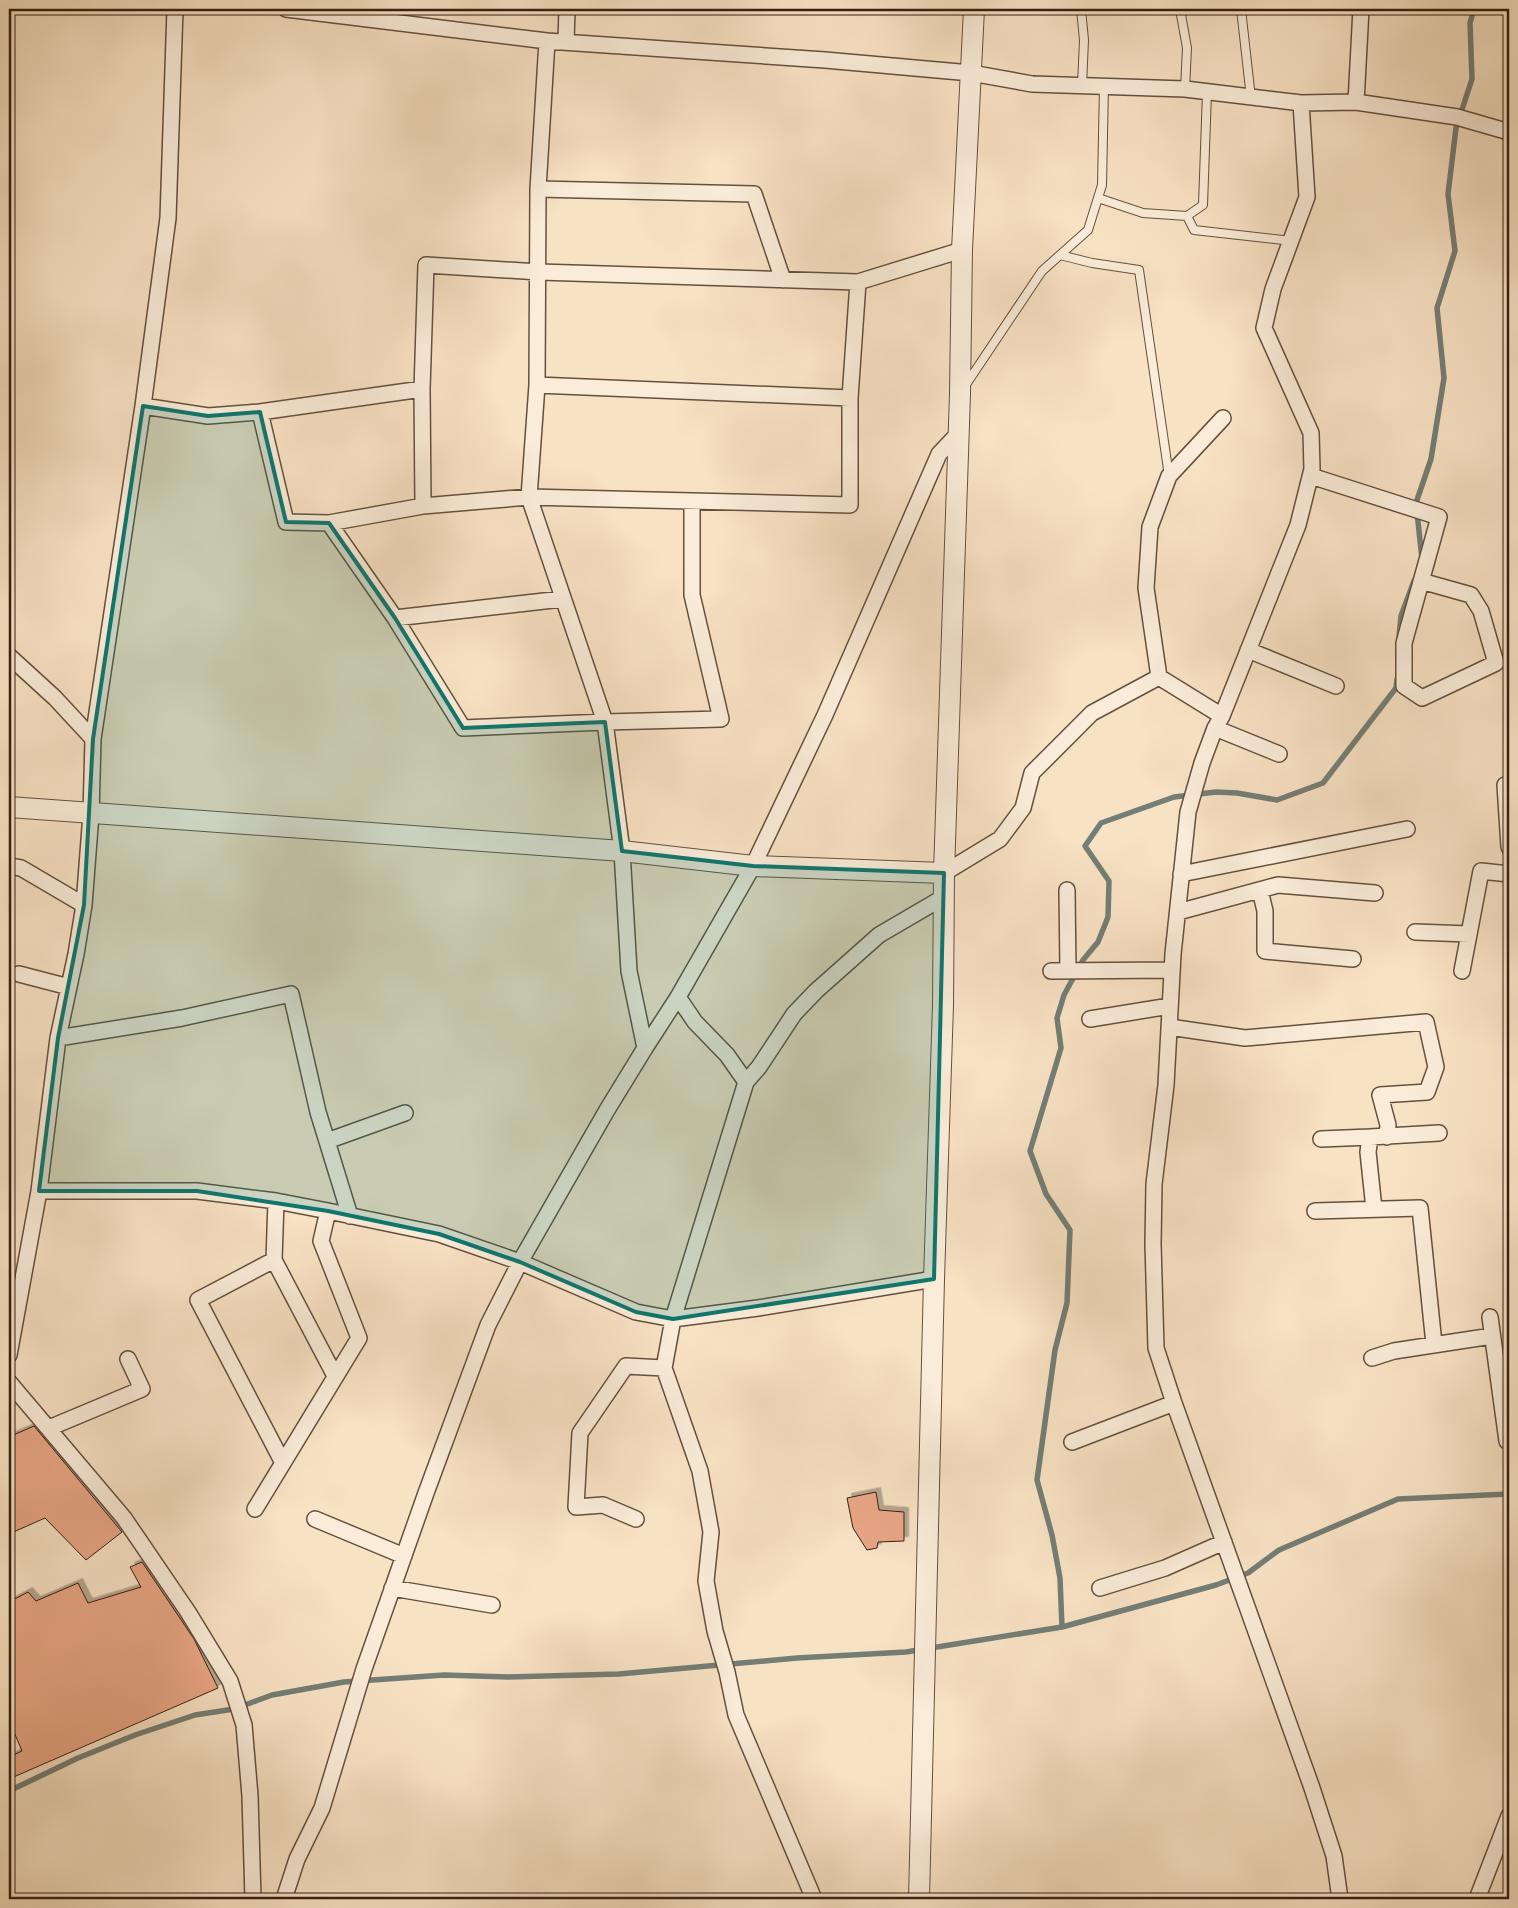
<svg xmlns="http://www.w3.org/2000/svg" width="1518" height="1908" font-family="Alegreya,serif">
  <defs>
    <filter id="shadow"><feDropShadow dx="4.5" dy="-4.5" stdDeviation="0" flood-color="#0004"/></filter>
  </defs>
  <rect width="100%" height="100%" fill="#f8e2c4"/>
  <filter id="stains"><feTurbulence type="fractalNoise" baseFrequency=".004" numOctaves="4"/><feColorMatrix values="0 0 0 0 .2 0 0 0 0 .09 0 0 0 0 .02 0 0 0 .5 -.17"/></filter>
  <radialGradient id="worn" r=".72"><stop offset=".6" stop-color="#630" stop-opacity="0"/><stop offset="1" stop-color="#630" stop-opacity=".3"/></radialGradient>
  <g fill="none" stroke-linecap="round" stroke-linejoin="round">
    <path stroke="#747e76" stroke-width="5.5" d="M1422,559L1416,503L1431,459L1444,378L1437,308L1455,251L1448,194L1456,128L1472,79L1470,23L1474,9
      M1399,637L1401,616L1414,581
      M1062,1627L1060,1578L1052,1535L1037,1480L1055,1350L1067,1303L1070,1230L1046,1194L1030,1151L1061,1048L1057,1018L1064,995L1083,960L1098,942L1108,917L1109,881L1085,846L1101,823L1174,797L1216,792L1237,793L1277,800L1323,783L1396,688L1397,679
      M9,1791L78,1758L135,1735L195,1715L234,1709L272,1695L344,1682L444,1675L508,1677L619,1674L797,1658L906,1652L1062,1627L1216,1585L1248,1573L1279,1550L1398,1499L1509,1494"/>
  </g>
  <path fill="#e9a686" stroke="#342011" filter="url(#shadow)" d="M34,1426L122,1532L86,1560L45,1518L9,1534V1437Z
    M876,1492L879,1510L904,1512V1541L878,1542L877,1548L867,1550L853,1528L847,1498Z
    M142,1562L194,1639L218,1688L9,1779V1757L22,1751L9,1720V1602L28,1592L36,1601L78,1583L88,1603L141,1587L130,1567Z"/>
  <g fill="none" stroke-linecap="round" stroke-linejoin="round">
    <defs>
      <path id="service" d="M1081,9L1084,40L1082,85
        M1180,9L1187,48L1185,89
        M1241,9L1251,98
        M1098,198L1143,213L1187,216L1194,230L1292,241
        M1187,216L1203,205L1207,92
        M1060,255L1092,263L1139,270L1169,476
        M965,386L1042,271L1088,230L1102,185L1104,85"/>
      <path id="minor" d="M286,9L547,41L825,60L971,73L1032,84L1185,89L1301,103L1356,102L1457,117L1509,132
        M547,41L538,189L537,385L529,497L605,722L622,851L629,971L645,1048
        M566,42L567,9
        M1356,102L1361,9
        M1301,103L1307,197L1273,289L1264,328L1311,433L1312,469L1298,525L1222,716L1215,728L1202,763L1188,812L1173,954L1166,1085L1154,1184L1153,1244L1156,1348L1174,1403L1312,1788L1334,1856L1340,1899
        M538,189L754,194L783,280
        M537,385L850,398
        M422,389L423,506
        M143,406L208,416L260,412
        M1311,476L1439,517L1404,643V686L1422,698L1496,663L1481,611L1471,595L1421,581
        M692,502V595L721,719L605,722L463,728L395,618L329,523L286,522L260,412L422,389L426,265L539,272L858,282L962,250
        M329,523L423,506L529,497L850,505V398L858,282
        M395,618L562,599
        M1248,650L1336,686
        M9,656L55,698L93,739
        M1159,677L1146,588L1150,527L1169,476L1223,418
        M1215,728L1279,754
        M1505,785L1509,847
        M9,866L21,868L84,905
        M944,873L1000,839L1023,808L1032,773L1092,713L1159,677L1222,716
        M1181,874L1407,829
        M1067,890L1068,971
        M1260,890L1265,911V951L1353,959
        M1178,912L1278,885L1375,893
        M1415,932L1469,934
        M1051,971L1172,970
        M1462,971L1481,871L1509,874
        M19,974L69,987
        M678,997L695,1022L727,1055L746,1082
        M1090,1019L1170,1006
        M1169,1027L1245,1038L1426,1022L1436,1067L1427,1092L1380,1095L1388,1125L1387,1137
        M58,1038L182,1018L291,994L318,1112L350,1216
        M1321,1139L1370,1137
        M327,1141L405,1113
        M39,1191H197L276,1201L328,1211L439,1234L520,1262L636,1312L673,1319L758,1308L934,1279
        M1374,1209L1368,1152L1370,1137L1439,1133
        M1315,1211L1420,1208L1434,1344
        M274,1260L276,1201
        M1490,1317L1507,1441
        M9,1355L39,1191L58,1038L76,954L84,905L91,814L93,739L143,406L168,218L175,9
        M1372,1358L1394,1351L1492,1336
        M9,1382L124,1518L188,1612L230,1681L244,1725L250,1796L253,1899
        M49,1428L142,1389L128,1359
        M1072,1442L1174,1403
        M283,1463L198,1300L274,1260L335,1376
        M255,1509L359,1338L321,1241L328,1211
        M315,1519L404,1556
        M636,1519L603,1505L576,1507L580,1433L626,1366L664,1368
        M392,1588L492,1605
        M1100,1588L1165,1568L1224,1542
        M284,1899L297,1859L322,1808L364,1669L426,1493L488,1325L520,1262L607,1110L645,1048L678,997L753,866L825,715L939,454L958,434
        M814,1899L736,1715L727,1672L715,1631L706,1581L711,1532L700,1471L664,1368L673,1319L746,1082L759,1067L794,1014L816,991L879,935L944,897
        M1477,1899L1509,1816"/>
      <path id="tertiary" d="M9,807L622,851L753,866L944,873
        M919,1899L934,1279L943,1005L944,873L960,394L962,250L974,9"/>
    </defs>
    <use href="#service" stroke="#65503e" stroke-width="10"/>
    <use href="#minor" stroke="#65503e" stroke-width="18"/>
    <use href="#tertiary" stroke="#65503e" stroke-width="22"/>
    <use href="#service" stroke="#faecd9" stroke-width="8"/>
    <use href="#minor" stroke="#faecd9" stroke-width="15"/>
    <use href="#tertiary" stroke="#faecd9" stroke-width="20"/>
  </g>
  <path fill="#0f766e" fill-opacity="0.2" stroke="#0f766e" stroke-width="4" stroke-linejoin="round" d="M143,406L208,416L260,412L286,522L329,523L395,618L463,728L605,722L622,851L753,866L944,873L934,1279L673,1319L636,1312L520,1262L439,1234L328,1211L197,1191H39L58,1038L84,905L93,739Z"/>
  <rect width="1518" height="1908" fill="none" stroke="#f8e2c4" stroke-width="30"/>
  <rect x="10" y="10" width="1498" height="1888" fill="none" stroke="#342011" stroke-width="2.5"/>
  <rect x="15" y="15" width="1488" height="1878" fill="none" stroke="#342011"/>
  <rect width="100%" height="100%" filter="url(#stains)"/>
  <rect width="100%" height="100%" fill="url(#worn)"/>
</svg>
